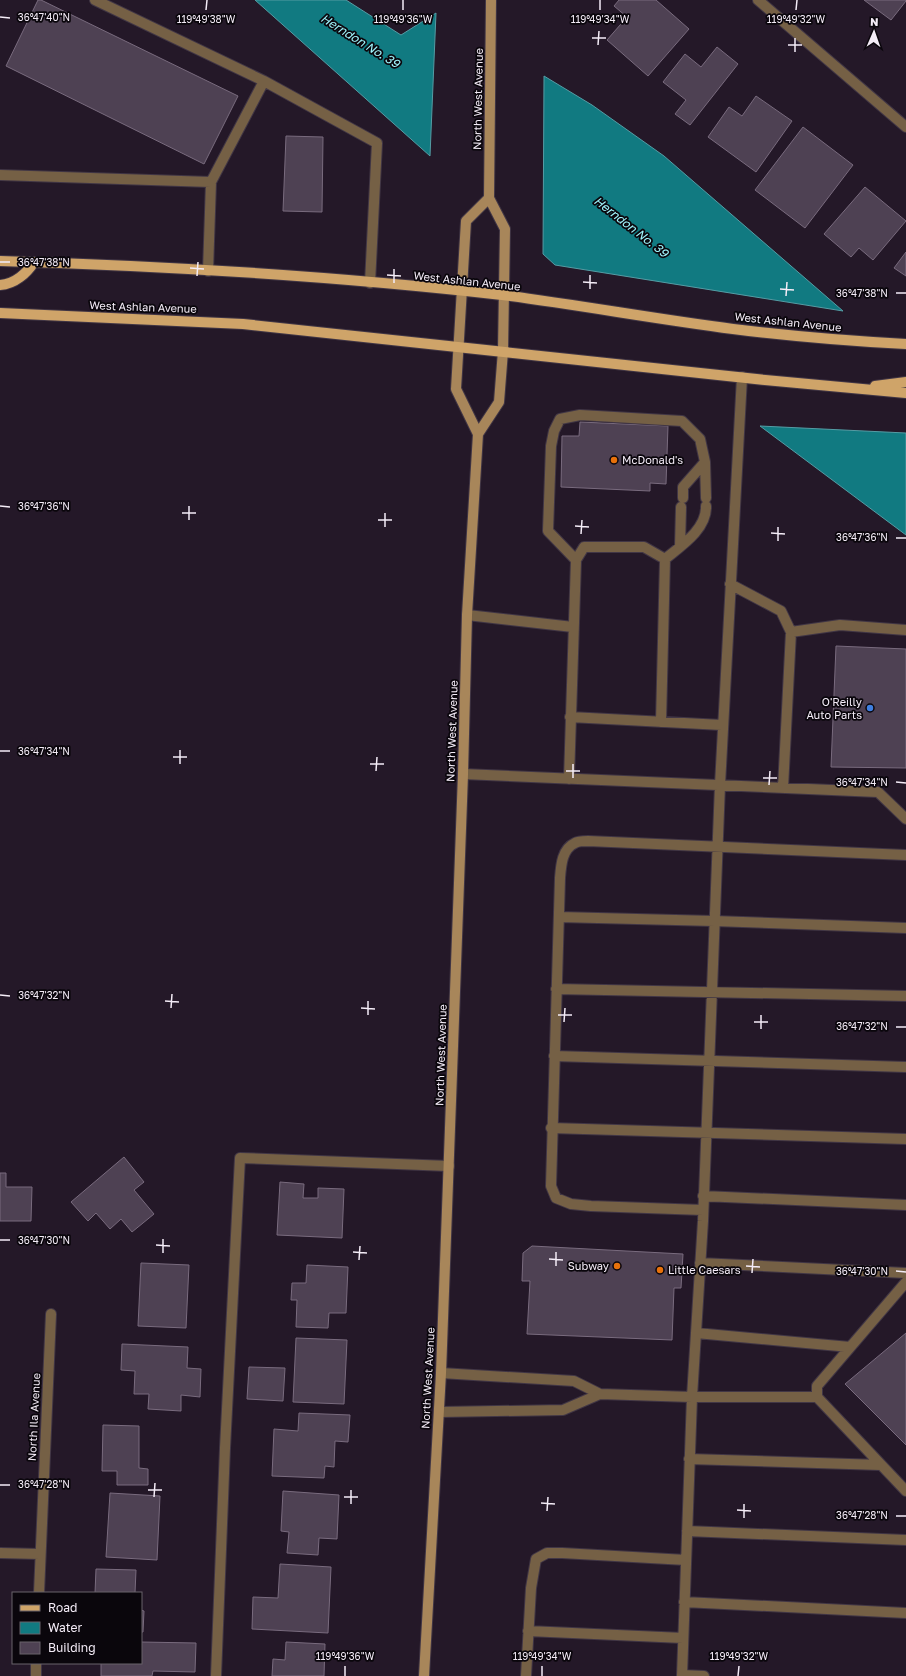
<svg xmlns="http://www.w3.org/2000/svg" width="906" height="1676" font-family="'Golos Text',sans-serif">
  <rect width="100%" height="100%" fill="#241828"/>
  <path fill="#117a81" stroke="#559ca4" d="M255,0H346L401,35L436,13L430,156Z
    M544,76L592,105L664,156L843,311L555,265L543,254Z
    M760,426L906,433V535Z"/>
  <path fill="#4e4153" stroke="#796b7e" d="M38,0H41L238,96L204,164L6,66Z
    M619,0H656L689,29L648,76L607,40L627,17L614,6Z
    M864,0H906V1L891,20Z
    M717,47L738,64L690,125L675,114L686,100L663,82L685,54L701,67Z
    M756,96L792,121L756,172L708,137L729,107L742,116Z
    M803,127L853,165L805,228L755,190Z
    M286,136L323,137L322,212L283,211Z
    M865,187L906,221L873,260L859,248L851,257L824,234Z
    M906,252V276L894,268Z
    M580,422L668,426L666,484L650,483V491L561,487L562,436H579Z
    M836,646L906,649V768L831,767Z
    M124,1157L144,1182L134,1190L154,1214L132,1232L121,1219L110,1229L96,1213L88,1221L71,1202Z
    M0,1173H6V1187H32L31,1221H0Z
    M280,1182L304,1184L303,1198H318V1188L344,1189L342,1238L277,1235Z
    M532,1246L683,1254L681,1288H674L672,1340L527,1334L530,1281H522L523,1253Z
    M141,1263L189,1265L186,1328L138,1326Z
    M307,1265L348,1267L346,1313H329L328,1328L296,1327L297,1300H291L292,1283H306Z
    M906,1333V1445L845,1384Z
    M296,1338L347,1340L344,1404L293,1402Z
    M122,1344L188,1347L187,1368L201,1369L200,1397L181,1395V1411L148,1409L149,1394H134L135,1371L121,1370Z
    M249,1367L285,1368L283,1401L247,1399Z
    M299,1413L350,1415L348,1442L335,1441L334,1467L325,1466L324,1478L272,1476L274,1429L298,1431Z
    M103,1425L139,1426V1468L148,1469V1485H117V1471H102Z
    M283,1491L339,1495L337,1539L319,1538L318,1555L287,1553L289,1532L281,1531Z
    M110,1493L160,1496L157,1560L106,1557Z
    M280,1564L331,1567L328,1633L252,1629L253,1597L278,1598Z
    M96,1569L136,1570L135,1593H95Z
    M141,1610L144,1611L143,1632H141Z
    M141,1642L196,1643L195,1672L153,1671L152,1676H101V1663H141Z
    M286,1642L325,1644L324,1676H272L273,1659L285,1660Z"/>
  <g fill="none" stroke-linecap="round" stroke-linejoin="round">
    <defs>
      <path id="lane" d="M95,0L264,81L377,143L370,283
        M0,175L211,182
        M208,271L211,182L264,81
        M742,377L720,785L703,1221L692,1397H817
        M683,498V487L705,462
        M680,547L681,507
        M665,559C681,546 707,529 706,506
        M576,560L548,531L551,446L554,431L560,419L580,415L682,421L700,439L705,462L706,498
        M730,584L781,611L791,632L783,788
        M467,615L573,627
        M791,632L840,625L906,630
        M570,717L722,725
        M463,774L878,792L906,819
        M569,779L576,560L584,547H644L665,559L661,722
        M559,917L714,921L906,928
        M556,989L906,996
        M554,1056L906,1067
        M551,1128L906,1139
        M703,1196L906,1205
        M703,1210L591,1206L571,1204L556,1198L551,1186L560,878C561,865 562,849 575,843C578,841 584,841 588,841L906,855
        M700,1263L906,1273
        M906,1282L817,1386V1397L906,1491
        M696,1333L850,1347
        M441,1373L574,1381L600,1394L692,1397L682,1676
        M439,1412L563,1410L600,1394
        M689,1459L881,1465
        M687,1531L906,1540
        M684,1602L906,1613
        M528,1631L683,1638
        M682,1675L704,1676
        M216,1676L225,1448L240,1158L449,1166
        M526,1676L531,1588L536,1559L547,1553H562L686,1560"/>
      <path id="street" d="M758,0L906,127
        M0,1553L40,1554
        M39,1593L51,1314
        M36,1676V1663"/>
      <path id="secondary" d="M478,434L499,402L503,351L505,229L489,198L491,0
        M424,1676L441,1373L463,774L467,615L478,434L456,389L466,221L489,198"/>
      <path id="primary" d="M0,261C167,266 336,276 502,295C579,305 656,319 733,329C790,336 848,341 906,344
        M0,285C15,284 27,273 34,262
        M0,313L243,324L765,380L906,393
        M875,386L906,382"/>
    </defs>
    <use href="#lane" stroke="#413645" stroke-width="12"/>
    <use href="#street" stroke="#413645" stroke-width="12"/>
    <use href="#secondary" stroke="#413645" stroke-width="12"/>
    <use href="#primary" stroke="#413645" stroke-width="12"/>
    <use href="#lane" stroke="#756045" stroke-width="10"/>
    <use href="#street" stroke="#756045" stroke-width="10"/>
    <use href="#secondary" stroke="#a8865a" stroke-width="10"/>
    <use href="#primary" stroke="#cfa469" stroke-width="10"/>
  </g>
  <path fill="none" stroke="#f4ecf7" stroke-width="1.5" d="M206,10L207,0M403,10V0M600,10V0M796,10L797,0M0,17L10,18M592,38H606M598,45L599,31M788,45H802M795,52V38M0,262H10M190,268L204,269M387,275L401,276M197,276L198,262M583,282L597,283M394,283V269M590,289V275M780,289L794,290M896,293H906M786,296L787,282M0,506L10,507M182,513H196M189,520V506M378,520H392M575,526L589,527M385,527V513M771,533L785,534M581,534L582,520M896,538H906M778,541V527M0,751H10M173,757H187M180,764V750M370,764H384M376,771L377,757M566,771H580M573,778V764M763,778H777M896,782L906,783M769,785L770,771M0,995L10,996M165,1001L179,1002M171,1008L172,994M361,1008L375,1009M368,1015V1001M558,1015H572M564,1022L565,1008M754,1022H768M896,1027H906M761,1029V1015M0,1240H10M156,1245L170,1246M353,1252L367,1253M163,1253V1239M549,1259L563,1260M359,1260L360,1246M556,1266V1252M746,1266L760,1267M896,1271L906,1272M752,1273L753,1259M0,1485H10M148,1490H162M154,1497L155,1483M344,1497H358M541,1503L555,1504M351,1504V1490M737,1510L751,1511M547,1511L548,1497M896,1516H906M744,1518V1504M345,1676V1666M542,1676V1666M738,1676L739,1666"/>
  <g fill="#e8710a" stroke="#0a060c" stroke-width="1.5">
    <circle cx="614" cy="460" r="4"/>
    <circle cx="617" cy="1266" r="4"/>
    <circle cx="660" cy="1270" r="4"/>
  </g>
  <circle fill="#3f7fe0" stroke="#0a060c" stroke-width="1.5" cx="870" cy="708" r="4"/>
  <g text-anchor="middle" stroke-width="3.5" stroke-linejoin="round" paint-order="stroke">
    <g font-size="11" fill="#f4ecf7" stroke="#0a060c">
      <text transform="translate(478 99) rotate(-89)" y="4">North West Avenue</text>
      <text transform="translate(467 281) rotate(6)" y="4">West Ashlan Avenue</text>
      <text transform="translate(143 307) rotate(2)" y="4">West Ashlan Avenue</text>
      <text transform="translate(788 322) rotate(6)" y="4">West Ashlan Avenue</text>
      <text transform="translate(452 731) rotate(-88)" y="4">North West Avenue</text>
      <text transform="translate(441 1055) rotate(-88)" y="4">North West Avenue</text>
      <text transform="translate(428 1378) rotate(-87)" y="4">North West Avenue</text>
      <text transform="translate(34 1417) rotate(-87)" y="4">North Ila Avenue</text>
    </g>
    <g font-size="11" fill="#f4ecf7" stroke="#0a060c" text-anchor="start">
      <text x="622" y="464">McDonald's</text>
      <text x="862" y="706" text-anchor="end">O'Reilly<tspan x="862" dy="13">Auto Parts</tspan></text>
      <text x="609" y="1270" text-anchor="end">Subway</text>
      <text x="668" y="1274">Little Caesars</text>
    </g>
    <g font-size="12" font-style="italic" fill="#9ff5fc" stroke="#0a060c">
      <text transform="translate(360 41) rotate(32)" y="4">Herndon No. 39</text>
      <text transform="translate(631 227) rotate(38)" y="4">Herndon No. 39</text>
    </g>
  </g>
  <g font-size="10" text-anchor="middle" fill="#f4ecf7" stroke="#0a060c" stroke-width="3.5" stroke-linejoin="round" paint-order="stroke">
    <text x="44" y="21">36°47'40"N</text>
    <text x="206" y="23">119°49'38"W</text>
    <text x="403" y="23">119°49'36"W</text>
    <text x="600" y="23">119°49'34"W</text>
    <text x="796" y="23">119°49'32"W</text>
    <text x="44" y="266">36°47'38"N</text>
    <text x="862" y="297">36°47'38"N</text>
    <text x="44" y="510">36°47'36"N</text>
    <text x="862" y="541">36°47'36"N</text>
    <text x="44" y="755">36°47'34"N</text>
    <text x="862" y="786">36°47'34"N</text>
    <text x="44" y="999">36°47'32"N</text>
    <text x="862" y="1030">36°47'32"N</text>
    <text x="44" y="1244">36°47'30"N</text>
    <text x="862" y="1275">36°47'30"N</text>
    <text x="44" y="1488">36°47'28"N</text>
    <text x="862" y="1519">36°47'28"N</text>
    <text x="345" y="1660">119°49'36"W</text>
    <text x="542" y="1660">119°49'34"W</text>
    <text x="739" y="1660">119°49'32"W</text>
  </g>
  <rect x="12" y="1592" width="130" height="72" fill="#0a060c" stroke="#68626a"/>
  <rect x="20" y="1605" width="20" height="6" fill="#cfa469" stroke="#68626a"/>
  <text x="48" y="1612" font-size="12" fill="#f4ecf7">Road</text>
  <rect x="20" y="1622" width="20" height="12" fill="#117a81" stroke="#68626a"/>
  <text x="48" y="1632" font-size="12" fill="#f4ecf7">Water</text>
  <rect x="20" y="1642" width="20" height="12" fill="#4e4153" stroke="#68626a"/>
  <text x="48" y="1652" font-size="12" fill="#f4ecf7">Building</text>
  <g transform="translate(874 32) rotate(2)" stroke="#0a060c" stroke-width="3" paint-order="stroke">
  <path d="M0-3L7 15L0 10L-7 15Z" fill="#f4ecf7"/>
  <text y="-6" font-size="11" font-weight="bold" text-anchor="middle" fill="#f4ecf7">N</text>
  </g>
</svg>
